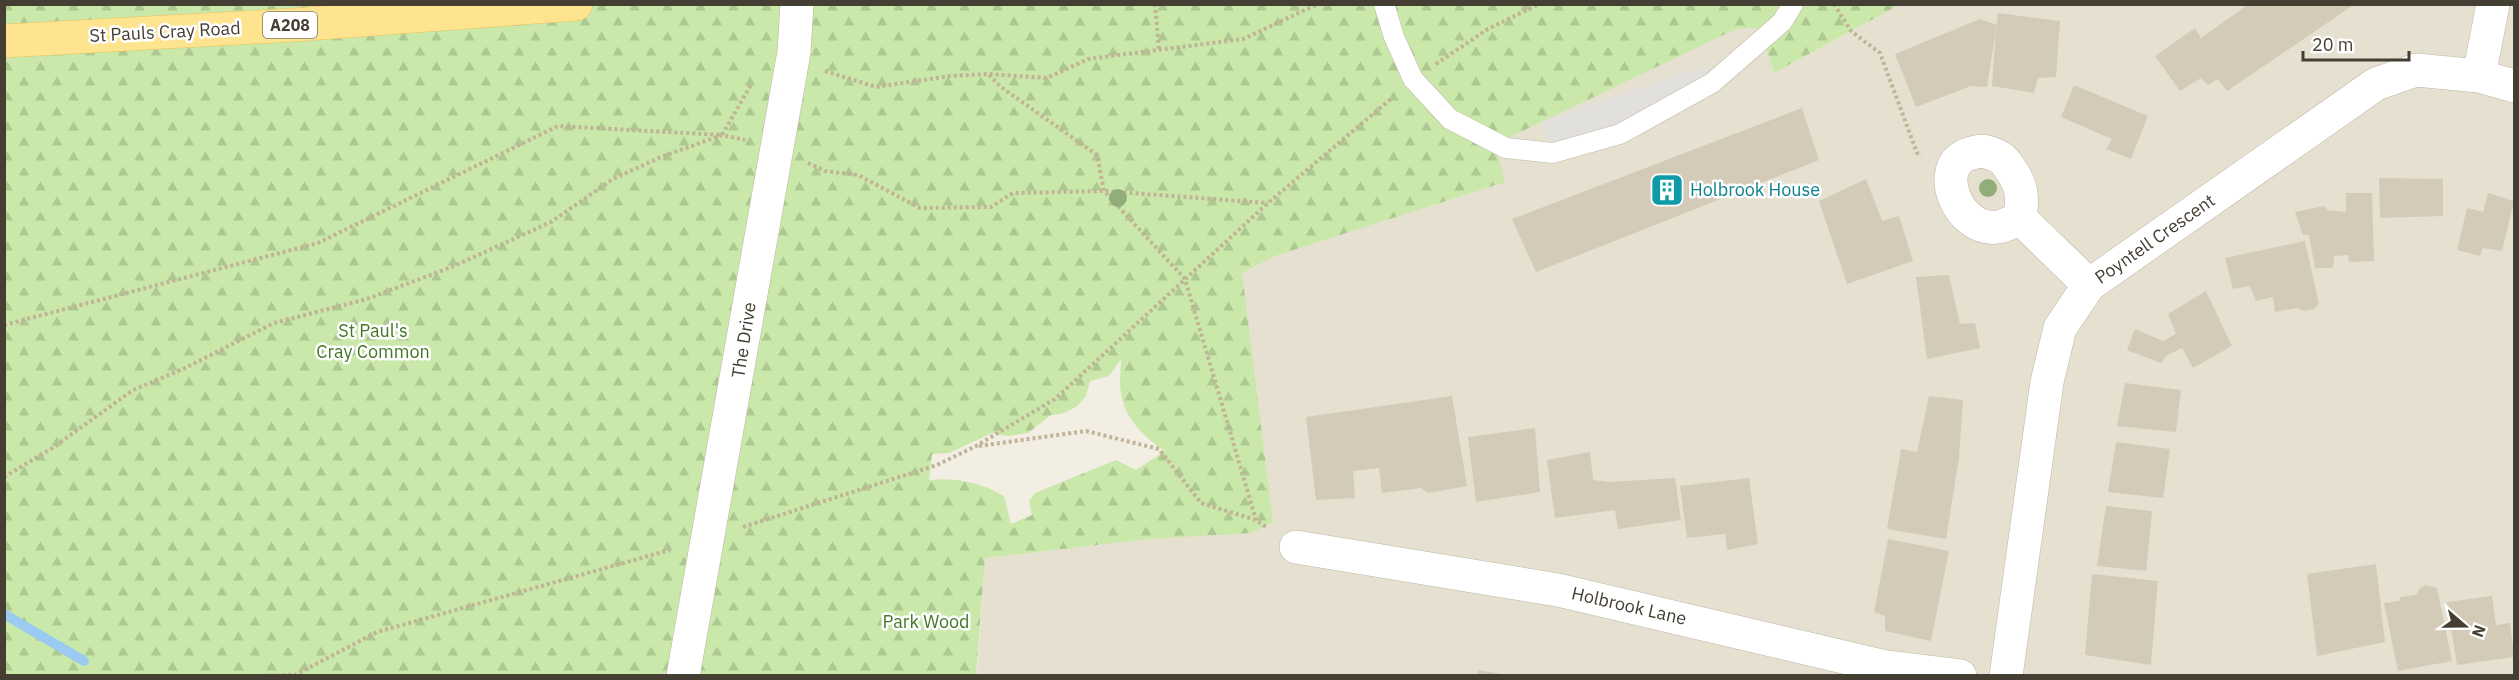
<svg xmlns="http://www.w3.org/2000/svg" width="2519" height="680" font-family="'IBM Plex Sans',sans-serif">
  <defs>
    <pattern id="forest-firs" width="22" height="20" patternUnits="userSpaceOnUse" patternTransform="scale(1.5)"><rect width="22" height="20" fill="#c9e8a9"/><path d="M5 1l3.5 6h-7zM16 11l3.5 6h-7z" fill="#aec892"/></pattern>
  </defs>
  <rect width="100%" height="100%" fill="#f2eee3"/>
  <path fill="#e6e0d0" d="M1899,5H2514V675L977,676L985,558L1148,539L1241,267L1504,182L1490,129L1685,27L1760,28L1774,73Z"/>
  <path fill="url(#forest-firs)" fill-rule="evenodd" d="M4,5H1899L1774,73L1760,28H1738L1495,144L1505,182L1272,257L1242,273L1273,522L1251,533L1148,539L985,558L976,676L5,675ZM1121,359C1121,366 1120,374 1120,382C1120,414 1141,435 1165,451L1136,470L1116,460L1035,493L1029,501L1032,515L1011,524L1004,496C982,483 955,477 929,480L932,454L949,453L992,433L1008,436L1028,433L1051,415L1064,413L1076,407L1086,396L1090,381L1109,376Z"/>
  <path fill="#e2e0dc" d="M1705,66L1712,83L1553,153L1541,122Z"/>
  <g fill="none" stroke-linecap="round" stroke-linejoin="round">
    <path stroke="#9ccbf2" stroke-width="10" d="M4,614L84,661"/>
  </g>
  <path fill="#d4cab8" d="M2249,4H2355L2227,91L2218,79L2208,85L2201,78L2180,91L2155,56L2195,28L2201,38Z
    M1998,13L2060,21L2056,77L2038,78L2034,93L1992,86L1996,29L1987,87L1971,86L1916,107L1895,54L1980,19L1997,25Z
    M2074,85L2148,116L2131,159L2106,149L2112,139L2061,117Z
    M1802,108L1819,160L1536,272L1512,219Z
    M2379,178L2443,179V216L2380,218Z
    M1866,179L1882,221L1899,216L1913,261L1847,284L1819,201Z
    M2346,193H2372L2374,261L2349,262L2348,255L2334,256L2333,268H2315L2309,235H2303L2295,212L2324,206L2328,210L2346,212Z
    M2488,193L2514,201L2502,251L2483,248L2480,256L2457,250L2467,208L2483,212Z
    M2305,241L2319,304L2314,309L2303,311L2298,308L2275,312L2273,297L2256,301L2250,286L2233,289L2225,258Z
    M1949,275L1960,324L1975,323L1980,348L1927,359L1916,277Z
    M2206,291L2232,346L2193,368L2182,348L2166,356L2161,363L2127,350L2135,329L2163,341L2176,334L2168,314Z
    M2125,383L2181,390L2176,432L2117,426Z
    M1452,396L1467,486L1428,493L1421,488L1382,493L1379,468L1353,471L1355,498L1316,500L1306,417Z
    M1929,396L1963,400L1959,458L1946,539L1887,529L1901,449L1917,452Z
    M1535,428L1540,492L1476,502L1468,437Z
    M2116,442L2170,449L2163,498L2108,492Z
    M1590,452L1593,480L1609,482L1675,478L1681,520L1618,529L1615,510L1555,518L1547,460Z
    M1749,478L1758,544L1727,550L1725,534L1687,538L1680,486Z
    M2106,506L2152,511L2146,571L2097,566Z
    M1888,539L1949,551L1931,641L1885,631V616L1874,612Z
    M2376,564L2385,642L2317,656L2307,574Z
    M2092,574L2158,581L2151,665L2085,655Z
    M2426,585L2437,588L2452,661L2398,671L2384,603L2400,601V597L2416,595L2420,588Z
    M2492,596L2496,625L2510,623L2514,657L2457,665L2447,602Z
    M1478,670L1502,674V676H1477Z"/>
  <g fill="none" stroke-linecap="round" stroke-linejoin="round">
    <defs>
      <path id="service" d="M1384,4L1394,37L1413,79L1450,119L1506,148L1553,153L1620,134L1712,83L1782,22L1793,4"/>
      <path id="minor" d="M2479,76L2493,4
        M2020,218C2013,221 2005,226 1998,227C1957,233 1932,165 1969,154C1976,152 1980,150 1987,152C1995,155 2001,156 2006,163C2021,183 2024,193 2020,218L2089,285
        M1296,547L1558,590L1886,667L1960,676
        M683,676L794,52L797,4
        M2006,676L2047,382L2060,328L2089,285L2376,84L2416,70L2479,76L2514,86"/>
      <path id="primary" d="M4,41L293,25L576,4"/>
    </defs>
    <use href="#service" stroke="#beb6a5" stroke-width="21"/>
    <use href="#minor" stroke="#beb6a5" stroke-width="34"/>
    <use href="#primary" stroke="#e7c35c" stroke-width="34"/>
    <path stroke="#c0b396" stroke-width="4" stroke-dasharray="3 3" stroke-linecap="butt" d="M1155,4L1159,50
      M1834,4L1851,31L1880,53L1917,153L1922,155
      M1436,64L1488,29L1539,4
      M825,71L876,87L950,76L988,74L1047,78L1088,59L1243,39L1318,4
      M989,75L1001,87L1097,155L1104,191L1185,279L1256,520
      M808,163L825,171L858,175L920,208L991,207L1013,193L1104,191L1268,203
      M4,325L318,243L558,126L722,135L752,83
      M979,446L1086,431L1159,449L1201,503L1256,520L1267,528
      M4,477L54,447L133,390L183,369L274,323L367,299L454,266L551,222L613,179L661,157L722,135L745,140
      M743,527L937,465L976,446L1055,399L1268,203L1392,98
      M258,676L295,675L377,632L670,550"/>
    <use href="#service" stroke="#fff" stroke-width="20"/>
    <use href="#minor" stroke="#fff" stroke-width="33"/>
    <use href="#primary" stroke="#ffe48f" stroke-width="33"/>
  </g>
  <g fill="#90ad7a">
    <circle cx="1988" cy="188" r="9"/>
    <circle cx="1118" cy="198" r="9"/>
  </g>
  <defs>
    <symbol id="building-square" viewBox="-11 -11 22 22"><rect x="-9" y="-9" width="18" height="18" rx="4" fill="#0f9aa8" stroke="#fff"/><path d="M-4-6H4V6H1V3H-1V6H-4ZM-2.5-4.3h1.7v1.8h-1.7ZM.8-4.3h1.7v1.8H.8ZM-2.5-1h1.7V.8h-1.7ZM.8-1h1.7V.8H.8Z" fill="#fff"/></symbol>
  </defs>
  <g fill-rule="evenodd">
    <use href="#building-square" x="1648" y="171" width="38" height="38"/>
  </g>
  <g text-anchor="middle" stroke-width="5" stroke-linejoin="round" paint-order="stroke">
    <rect fill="#fff" stroke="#7c7870" stroke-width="1.5" x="263" y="12" width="54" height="26" rx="4.5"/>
    <g font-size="16" font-weight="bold" fill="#443e33">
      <text x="290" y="31">A208</text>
    </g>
    <g font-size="18" fill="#443e33" stroke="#fff">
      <text transform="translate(165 32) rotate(-3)" y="6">St Pauls Cray Road</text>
      <text transform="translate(2155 239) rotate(-35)" y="6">Poyntell Crescent</text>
      <text transform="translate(744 340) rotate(-81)" y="6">The Drive</text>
      <text transform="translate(1629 606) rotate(13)" y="6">Holbrook Lane</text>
    </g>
    <g font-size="18" fill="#0d838f" stroke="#fff" text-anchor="start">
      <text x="1690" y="196">Holbrook House</text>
    </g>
    <g font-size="18" fill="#407725" stroke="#fff">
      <text x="373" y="337">St Paul's<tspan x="373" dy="21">Cray Common</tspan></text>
      <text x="926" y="628">Park Wood</text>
    </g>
  </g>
  <rect width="2519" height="680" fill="none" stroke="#443e33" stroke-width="12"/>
  <g transform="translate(2465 626) rotate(110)" stroke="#ffffff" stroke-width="4.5" paint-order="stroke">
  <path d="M0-4.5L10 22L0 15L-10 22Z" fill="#443e33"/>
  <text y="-9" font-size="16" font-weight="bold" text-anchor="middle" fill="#443e33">N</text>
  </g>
  <path d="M2303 51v9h106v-9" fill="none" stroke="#443e33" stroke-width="3"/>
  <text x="2312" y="51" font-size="18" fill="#443e33" stroke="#ffffff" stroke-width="4.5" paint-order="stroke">20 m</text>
</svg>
